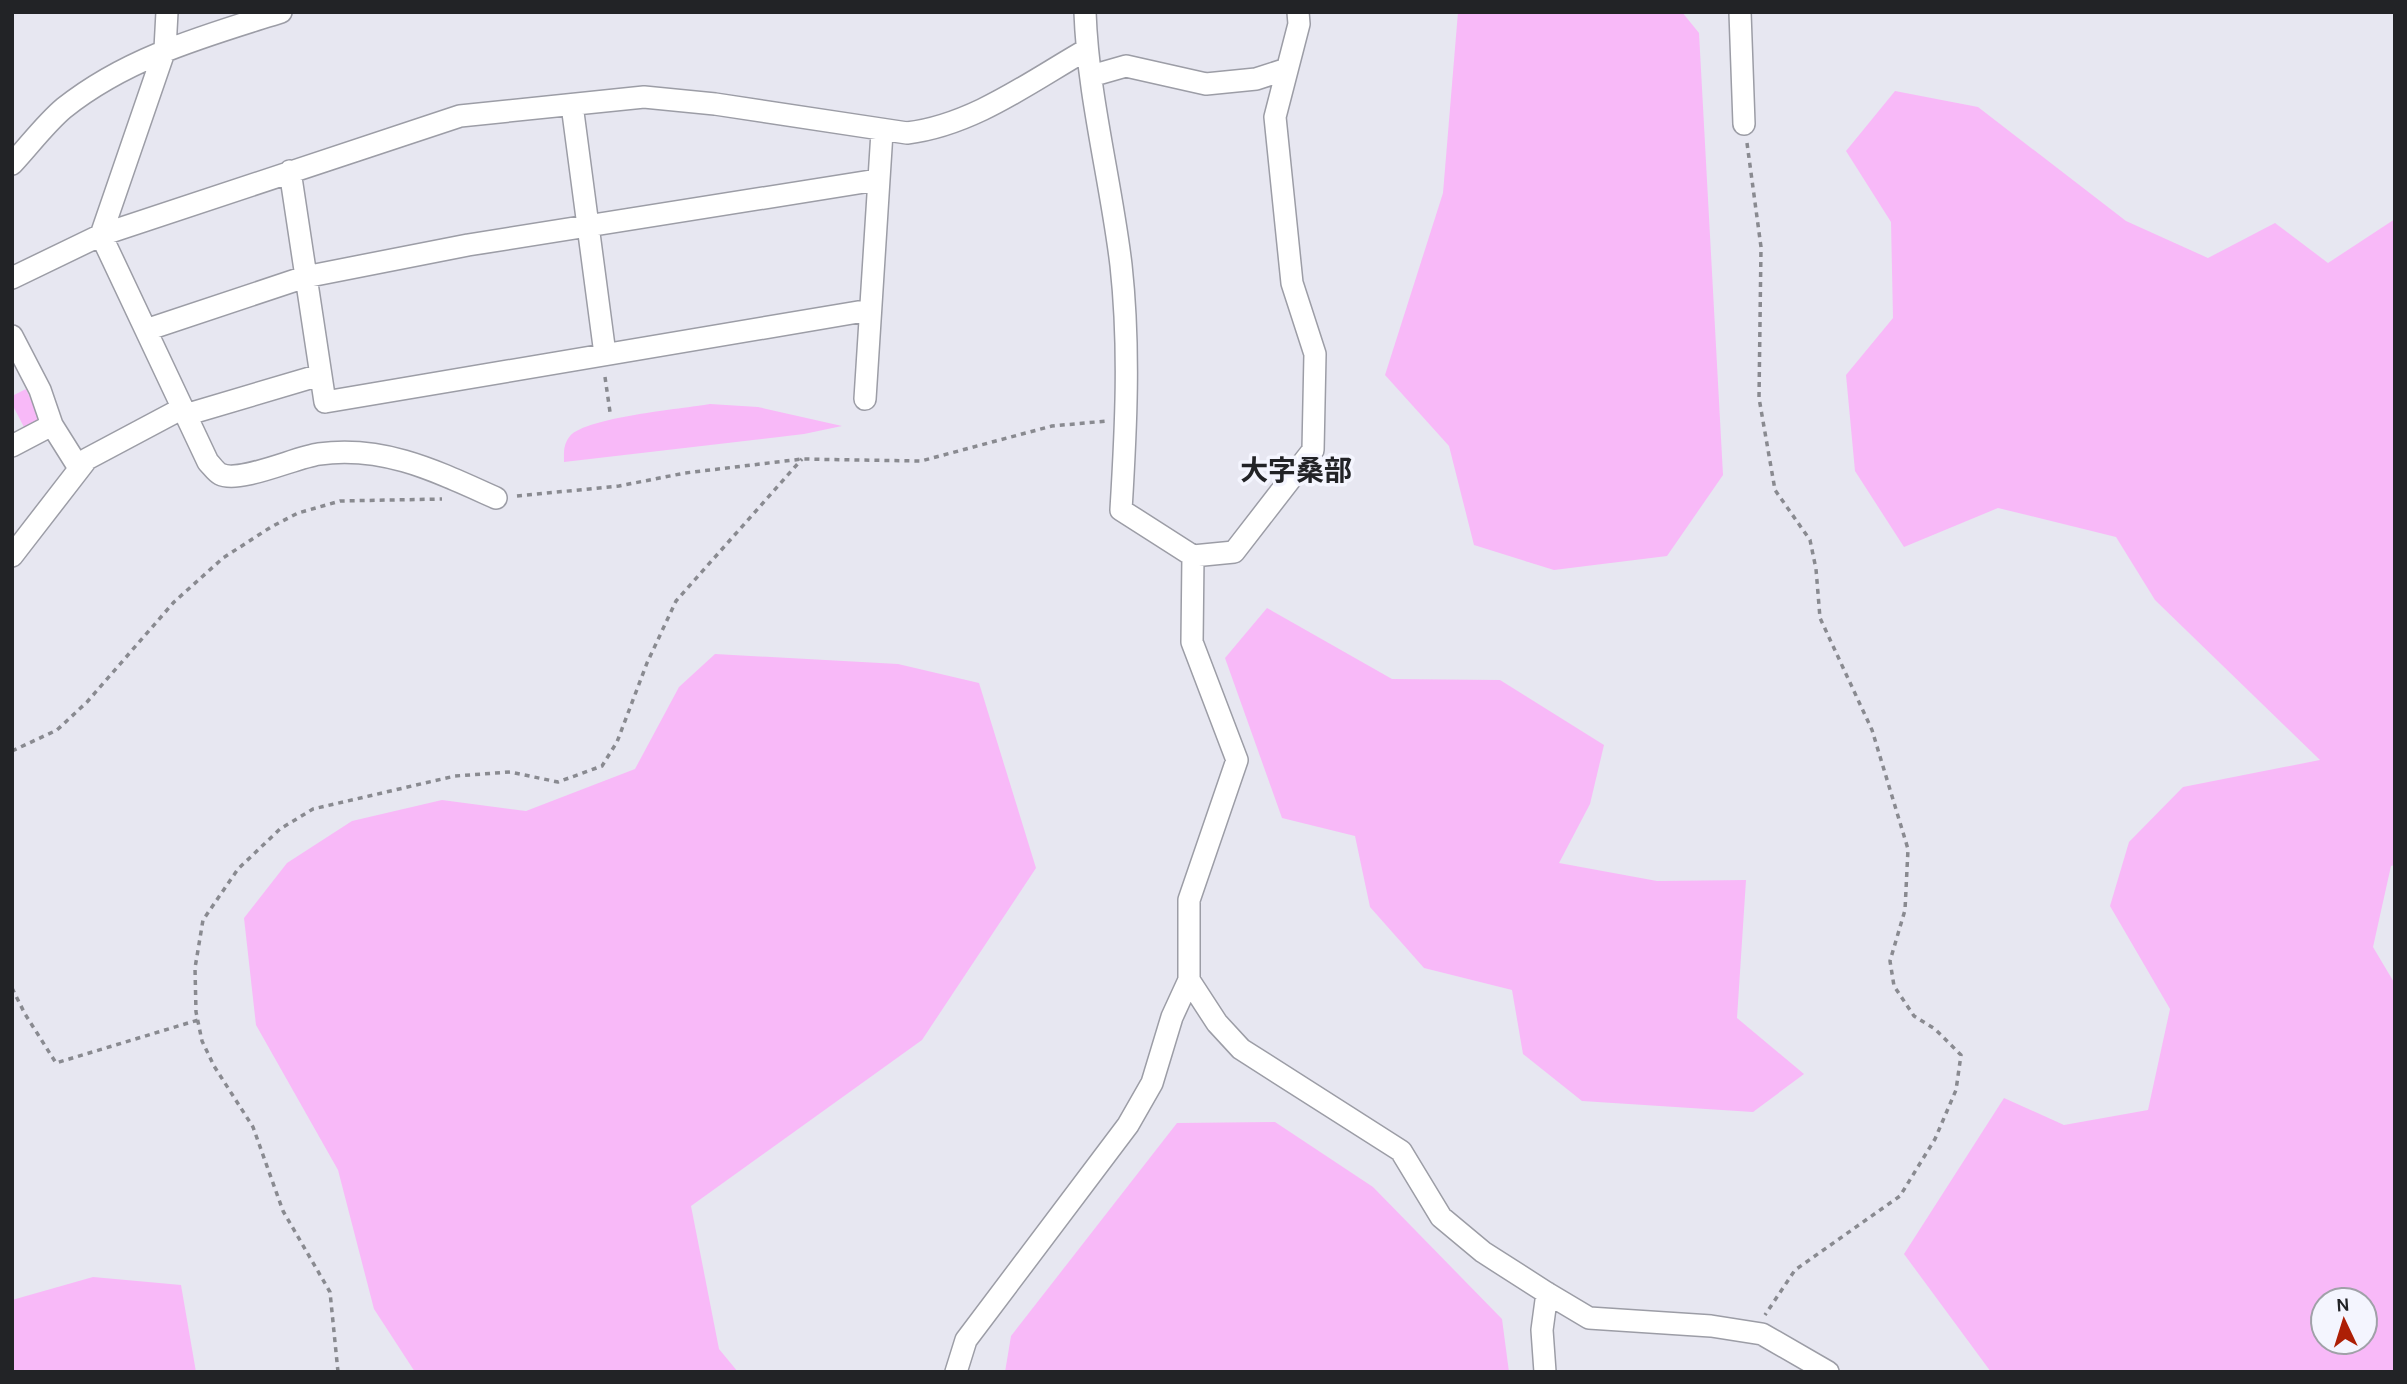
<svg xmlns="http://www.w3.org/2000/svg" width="2407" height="1384" font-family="Karla,'Noto Sans JP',sans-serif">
  <rect width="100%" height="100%" fill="#e7e7f1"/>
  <path fill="#f8b9f8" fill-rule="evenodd" d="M1458,12H1682L1699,33L1723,475L1667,556L1554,570L1474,545L1449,446L1385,375L1443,193Z
    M1895,91L1978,107L2126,221L2208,258L2275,223L2328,263L2395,219V865L2391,866L2373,947L2395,984V1372H1991L1904,1254L2004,1098L2064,1125L2148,1110L2170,1009L2110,906L2129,842L2183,787L2320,760L2155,600L2116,537L1998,508L1904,547L1855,471L1846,375L1893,318L1891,222L1846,151ZM2323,1300H2365V1342H2323Z
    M26,389L42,423L26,431L12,404V396Z
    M710,404L758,407L842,426L804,434L564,462C564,452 563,445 570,436C587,417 682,409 710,404Z
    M1267,608L1392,679L1500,680L1604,745L1590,804L1559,863L1657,881L1746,880L1737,1018L1804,1074L1753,1112L1582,1101L1523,1054L1512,990L1424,968L1370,907L1355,836L1282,818L1225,658Z
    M715,654L898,664L979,683L1036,868L922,1040L691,1206L719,1349L738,1372H415L374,1309L338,1170L256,1025L244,918L287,863L352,821L442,800L526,811L635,769L679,687Z
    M1275,1122L1373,1187L1502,1319L1509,1372H1005L1011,1336L1177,1123Z
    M93,1277L181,1285L196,1372H12V1300Z"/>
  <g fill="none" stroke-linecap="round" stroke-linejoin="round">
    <defs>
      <path id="minor" d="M167,12L165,49L101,235L208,462C212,466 216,472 220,474C239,484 296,457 319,454C385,445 438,472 496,498
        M1085,12C1088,97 1111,181 1121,265C1130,347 1126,428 1121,510L1193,556L1234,552L1313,450L1315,354L1292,283L1275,117L1299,24L1298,12
        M1740,12L1744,124
        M1091,76L1126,66L1206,84L1256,79L1287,69
        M572,105L605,354
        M12,164C29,146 45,124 64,108C128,57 205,36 281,12
        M290,171L325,402L870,310
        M12,278L101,235L460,116L644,97L715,104L907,133C973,125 1030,82 1086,50
        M146,330L305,277L468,245L877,180
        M12,336L40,390L52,425L12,446
        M865,399L882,132
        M185,415L320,375
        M52,425L79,468
        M12,556L87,459L181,409
        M1189,980L1217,1023L1241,1049L1401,1151L1441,1217L1483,1252L1547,1293L1589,1318L1711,1326L1762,1334L1828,1372
        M956,1372L966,1340L1128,1125L1152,1083L1172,1017L1189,980V900L1237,760L1192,642L1193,556
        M1545,1372L1542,1330L1547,1293"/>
    </defs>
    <use href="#minor" stroke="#9c9da6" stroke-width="24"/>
    <path stroke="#898a90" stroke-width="3.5" stroke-dasharray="5 5" stroke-linecap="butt" d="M1747,143L1761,247L1759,398L1775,490L1810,540L1816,569L1820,618L1872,730L1908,849L1905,910L1890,961L1894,986L1914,1016L1935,1029L1961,1055L1956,1090L1935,1139L1900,1196L1795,1270L1765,1315
      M605,377L610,412
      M517,496L619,486L685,473L802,459L921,461L1052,426L1107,421
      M12,751L57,730L87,702L174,602L223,558L271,527L298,513L340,501L442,499
      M12,988L25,1014L56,1063L198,1020
      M338,1372L330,1292L283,1211L253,1127L214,1066L202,1041L196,1012L195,968L203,920L238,869L280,829L313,809L455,776L510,772L558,782L602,766L617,742L647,663L676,601L802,459"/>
    <use href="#minor" stroke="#fff" stroke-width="21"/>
  </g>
  <g text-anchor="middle" stroke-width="7" stroke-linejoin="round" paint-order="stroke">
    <g font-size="28" font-weight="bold" fill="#222326" stroke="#f4f5fe">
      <text x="1296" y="480">大字桑部</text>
    </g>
  </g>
  <rect width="2407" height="1384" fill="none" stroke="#222326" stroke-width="28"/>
  <g transform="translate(2344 1321) rotate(356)"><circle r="33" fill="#f4f5fe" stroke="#a0a1a8" stroke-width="2"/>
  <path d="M0-5L12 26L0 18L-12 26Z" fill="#ad1f05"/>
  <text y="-10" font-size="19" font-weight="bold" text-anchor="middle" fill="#222326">N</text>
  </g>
</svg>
